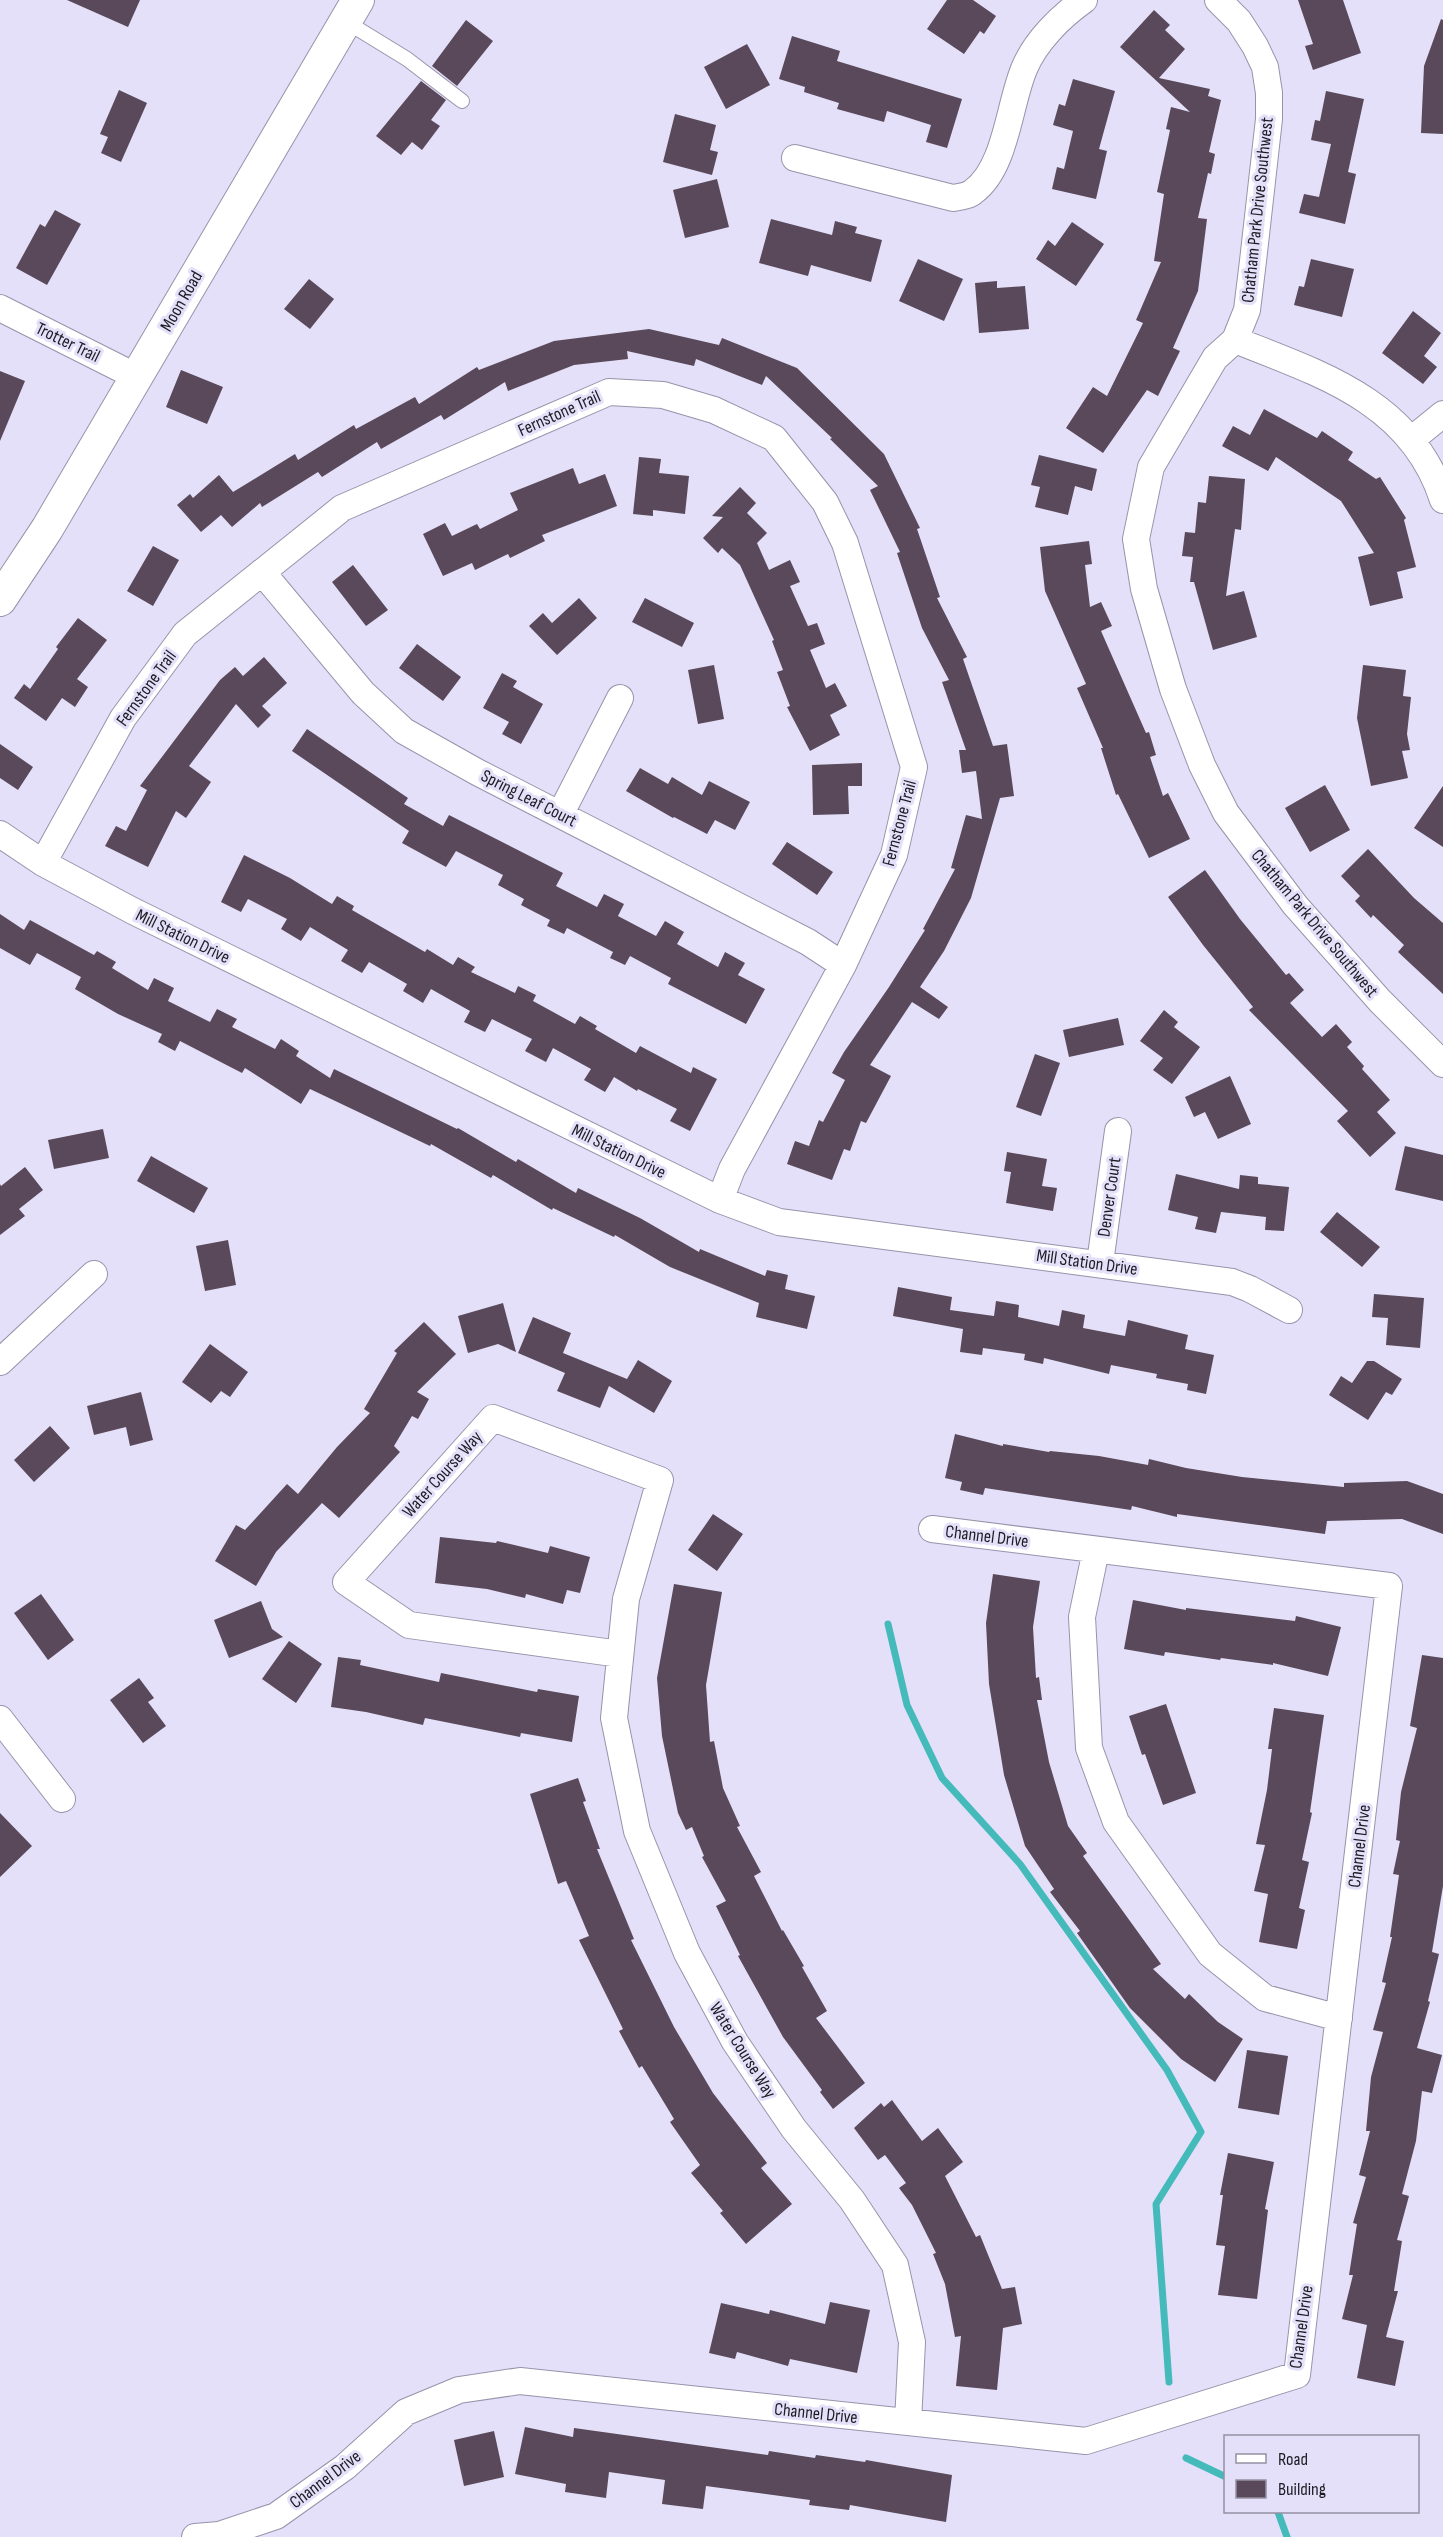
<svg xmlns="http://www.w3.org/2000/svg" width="1443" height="2537" font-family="'Sofia Sans Condensed',sans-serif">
  <rect width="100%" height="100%" fill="#e5e0f9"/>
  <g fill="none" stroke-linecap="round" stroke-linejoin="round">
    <path stroke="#45babb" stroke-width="7" d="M888,1624L907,1705L942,1778L1020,1864L1167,2070L1201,2132L1156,2204L1169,2382
      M1186,2458L1226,2477
      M1278,2512L1287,2537"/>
  </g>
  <path fill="#59495a" d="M67,0H140L128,27Z
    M947,0H973L996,16L984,34L980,31L964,54L927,29Z
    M1298,0H1343L1361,53L1313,70L1305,46L1313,44Z
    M1154,10L1170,25L1165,30L1185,49L1159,78L1210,89L1208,96L1221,100L1209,152L1215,154L1211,174L1208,173L1198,218L1207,219L1198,291L1173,348L1180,351L1158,396L1147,390L1103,453L1066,428L1093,387L1107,396L1143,323L1136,320L1161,262L1154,261L1164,194L1157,192L1170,130L1166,129L1171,107L1190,112L1120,47Z
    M1441,19L1443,20V134L1421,133L1424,66Z
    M466,20L493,41L457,86L432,66Z
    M792,36L840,51L837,61L962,99L947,148L926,142L931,125L887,111L884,122L837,109L839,103L804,92L805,87L779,79Z
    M747,44L770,85L726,109L704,67Z
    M1073,79L1115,91L1099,149L1107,151L1096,199L1052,189L1057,167L1064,169L1073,131L1053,125L1059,104L1065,106Z
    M421,81L446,100L431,120L440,126L422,150L412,142L401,155L376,136Z
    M119,90L147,103L121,162L101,153L108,137L100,134Z
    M1326,91L1364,99L1348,172L1356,174L1345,224L1299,213L1304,194L1319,197L1331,144L1311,140L1315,120L1320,121Z
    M675,114L716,125L710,150L718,152L712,175L663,162Z
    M717,179L729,227L685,238L673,190Z
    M55,210L81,224L47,285L16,268L40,224L45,227Z
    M771,219L832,235L835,221L857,227L855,233L882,240L871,282L811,265L808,276L759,263Z
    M1072,222L1104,244L1076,286L1036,259L1048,240L1055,246Z
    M918,259L963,279L944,321L899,301Z
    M1311,259L1354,269L1342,317L1294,305L1299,286L1304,287Z
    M309,279L334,299L310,329L284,309Z
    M997,281V288L1025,286L1029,329L979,333L975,283Z
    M1413,311L1441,333L1424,356L1437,367L1423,384L1382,353Z
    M649,329L719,345L722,338L797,368L884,454L920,528L917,529L940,597L937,598L967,657L963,659L993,746L1007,744L1014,796L1000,798L971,898L944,951L920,987L948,1007L939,1019L912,1002L870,1065L891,1076L866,1123L861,1121L850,1151L844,1149L832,1180L787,1164L795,1141L809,1146L819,1120L823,1122L845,1080L832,1073L844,1052L889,987L925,930L923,929L955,869L951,868L966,815L982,819L976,771L962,773L959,750H966L942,682L949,680L922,628L897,553L900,552L870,490L878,486L830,439L832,438L766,376L762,385L696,359L694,366L627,351L628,359L574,365L508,391L505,382L444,420L441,415L381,449L377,442L322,477L318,472L262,507L260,503L232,527L221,515L201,532L177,505L190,494L193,498L219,475L233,492L295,454L298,460L354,425L356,429L415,397L419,404L477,367L479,370L554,341Z
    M181,370L223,387L207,424L166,407Z
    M0,371L25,381L0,441Z
    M1264,409L1317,438L1322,431L1353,452L1348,460L1376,479L1380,477L1406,518L1404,520L1416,567L1397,572L1403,598L1370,606L1358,557L1374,553L1341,501L1276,457L1268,471L1222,446L1233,426L1250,435Z
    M1039,455L1097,469L1092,491L1075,486L1068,515L1035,507L1040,487L1031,485Z
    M639,457L661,459L659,473L689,476L685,514L653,510V516L633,514Z
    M573,468L579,484L605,474L617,506L542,535L545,541L510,558L508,554L475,570L472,563L443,576L423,534L445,523L452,536L477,524L480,529L518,510L510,493Z
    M1209,476L1245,479L1241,530L1235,529L1226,596L1244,591L1257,637L1213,650L1194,582H1190L1193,557L1182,556L1185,532L1195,533L1198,502L1206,503Z
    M740,487L756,503L747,513L767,533L757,543L769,570L790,560L800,582L790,586L808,626L817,623L825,644L810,650L826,688L835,683L847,706L830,715L840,735L810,751L787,707L790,706L777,672L783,670L772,641L774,640L740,565L722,548L718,553L703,538L723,517L712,516Z
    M1089,541L1092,564L1085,565L1090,607L1101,602L1112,626L1101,631L1146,733L1149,732L1156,755L1150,757L1163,796L1168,793L1190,839L1149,858L1118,794L1116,795L1101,748H1103L1077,688L1086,684L1045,591L1040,547Z
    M153,546L179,560L153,606L127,591Z
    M353,565L388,610L366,626L332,582Z
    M579,598L597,618L557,655L529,626L543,613L552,623Z
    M645,598L694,623L682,647L632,622Z
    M78,618L107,640L77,679L88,687L75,707L62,698L46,721L14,698L24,684L30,689L58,649L56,647Z
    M417,644L461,677L443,701L399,668Z
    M264,657L287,683L262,706L271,715L258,728L236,704L189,766L211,782L186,818L176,811L148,867L105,846L116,826L126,831L147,790L140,786L220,680L235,667L243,676Z
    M714,665L724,719L698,724L688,670Z
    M1363,665L1406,670L1403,696L1411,697L1407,734L1410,750L1402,751L1408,778L1371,786L1357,718Z
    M502,673L517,681L513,687L543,704L521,744L502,734L509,722L483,708Z
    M307,729L408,798L404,804L443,826L449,815L563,873L556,886L597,907L604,894L624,904L618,916L656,936L665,921L684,932L677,944L718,967L725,952L745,963L738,975L765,989L746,1024L668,984L671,978L630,956L625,965L610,958L613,952L567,928L564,934L547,926L550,920L521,905L524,899L498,885L503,875L456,851L446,867L402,843L409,831L292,751Z
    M0,744L33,767L18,790L0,778Z
    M862,763V786H848L849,814L813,815L812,765Z
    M640,768L668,784L672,777L702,795L709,781L750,802L735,830L715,820L707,834L674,817L673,818L626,791Z
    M1325,785L1350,830L1310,852L1285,808Z
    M1443,786V847L1414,828Z
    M787,842L833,872L817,895L772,864Z
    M1368,849L1414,898L1443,923V994L1398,952L1404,945L1373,915L1371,918L1355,901L1360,896L1341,876Z
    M244,855L290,878L332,904L337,896L354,906L352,910L425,952L427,949L453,965L458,957L475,967L471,972L515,993L518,986L536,995L533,1001L575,1024L580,1016L597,1026L595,1029L636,1053L640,1046L691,1073L693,1067L717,1079L690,1131L670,1121L677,1109L638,1089L637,1091L614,1077L605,1092L584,1080L591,1069L553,1048L546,1062L525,1051L532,1039L492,1019L485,1032L464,1022L470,1011L431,989L423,1003L403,991L407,984L369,962L362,973L341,961L348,950L310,927L301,941L281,929L287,919L248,899L241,912L221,902Z
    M1205,870L1240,919L1286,975L1289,973L1304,990L1290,1003L1322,1037L1336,1024L1352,1042L1347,1047L1364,1066L1362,1069L1390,1100L1377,1112L1396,1133L1370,1157L1337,1121L1348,1111L1249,1010L1253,1007L1203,945L1168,897Z
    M0,914L24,930L30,920L94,955L97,951L116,962L112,968L148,990L154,978L174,988L168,1001L210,1022L217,1009L237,1019L232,1027L275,1049L281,1039L299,1051L296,1056L330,1078L334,1069L457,1129L458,1128L516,1162L518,1159L576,1193L578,1188L640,1218L699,1252L700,1249L765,1276L767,1270L788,1275L785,1289L815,1296L807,1329L756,1317L759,1303L670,1267L615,1235L614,1237L553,1208L552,1210L493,1175L491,1178L431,1144L430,1146L310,1089L301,1104L245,1068L242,1073L180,1041L175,1051L158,1042L162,1034L118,1014L75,989L81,977L37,953L30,965L0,948Z
    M1164,1010L1178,1022L1174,1027L1200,1047L1172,1084L1153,1070L1163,1058L1140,1041Z
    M1118,1018L1124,1045L1069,1057L1063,1030Z
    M1035,1054L1060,1063L1041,1116L1016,1107Z
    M1230,1076L1251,1124L1218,1139L1205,1112L1194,1117L1185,1097Z
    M103,1129L109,1158L54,1169L48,1140Z
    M1405,1146L1443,1155V1201L1395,1190Z
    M1007,1152L1047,1159L1042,1186L1057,1188L1053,1211L1006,1203L1011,1172L1004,1171Z
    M151,1156L208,1188L194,1213L137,1181Z
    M25,1167L43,1190L19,1209L25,1216L0,1235V1184L1,1186Z
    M1176,1174L1239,1189L1240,1175L1258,1177V1184L1289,1187L1284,1231L1265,1230L1266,1217L1221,1212L1216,1233L1195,1229L1198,1217L1168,1210Z
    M1337,1212L1380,1247L1362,1267L1320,1232Z
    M228,1240L236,1285L205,1291L196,1246Z
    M898,1287L952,1297L950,1310L994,1316L996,1301L1019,1305L1018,1317L1059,1326L1062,1310L1085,1315L1083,1328L1125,1336L1128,1320L1188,1335L1185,1349L1214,1355L1206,1394L1187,1390L1188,1384L1156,1378L1157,1374L1111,1365L1109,1374L1044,1358L1043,1364L1024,1360L1025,1354L983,1348L982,1355L960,1352L963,1329L893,1316Z
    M1374,1294L1424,1298L1420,1348L1386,1345L1388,1318L1372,1317Z
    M503,1303L516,1352L498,1344L468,1353L458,1316Z
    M533,1317L571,1333L563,1353L627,1379L638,1360L672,1381L654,1413L609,1386L600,1408L557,1391L565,1373L518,1353Z
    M424,1322L456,1354L417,1392L429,1399L418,1419L412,1416L394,1446L400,1452L339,1518L322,1503L276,1552L256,1586L215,1561L236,1525L245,1530L287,1484L298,1494L337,1447L370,1413L364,1409L397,1353L394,1351Z
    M210,1344L248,1372L230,1397L221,1391L211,1403L182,1382Z
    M1367,1361H1374L1402,1379L1392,1395L1386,1392L1368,1420L1329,1395L1341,1376L1352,1383Z
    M141,1392L153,1440L130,1446L126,1427L94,1435L87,1406Z
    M50,1426L70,1448L34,1482L14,1460Z
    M955,1434L1003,1446V1444L1049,1452L1050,1451L1099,1456L1148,1465L1149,1459L1186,1468L1242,1477L1344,1487V1483L1407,1481L1443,1494V1534L1402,1519L1327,1521L1325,1534L1177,1514V1517L1132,1506L1131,1510L985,1488L983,1495L960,1490L962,1482L945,1478Z
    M713,1514L743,1534L717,1571L688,1550Z
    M440,1537L496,1543L497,1541L548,1553L550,1546L590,1557L580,1593L567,1590L563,1604L526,1594L525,1598L487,1589L435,1583Z
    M993,1574L1040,1581L1033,1627L1036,1678L1039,1677L1042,1700H1037L1049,1762L1068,1826L1087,1853L1083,1856L1161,1964L1153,1969L1185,1999L1189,1994L1218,2022L1243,2039L1215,2082L1181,2059L1130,2008L1077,1933L1080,1931L1050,1892L1054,1889L1025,1846L1004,1775L989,1684L986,1623Z
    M674,1584L722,1592L706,1685L710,1742L714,1741L723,1788L740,1826L737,1827L761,1872L754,1876L782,1931L783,1930L804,1966L802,1967L827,2011L816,2018L865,2083L833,2109L820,2092L822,2090L783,2037L738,1956L740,1955L716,1906L726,1901L702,1857L704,1856L692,1827L686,1830L678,1813L662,1736L657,1678Z
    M41,1594L74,1640L48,1660L14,1613Z
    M1133,1600L1186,1610V1608L1295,1621L1296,1616L1341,1627L1328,1676L1273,1663V1665L1221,1658L1220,1660L1165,1652L1164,1656L1124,1649Z
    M261,1601L272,1629L283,1637L229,1658L214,1620Z
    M289,1641L322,1664L296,1703L262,1679Z
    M1422,1655L1443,1658V1886L1432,1952L1439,1954L1428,2001L1430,2002L1417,2048L1442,2055L1432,2093L1422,2091L1416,2141L1402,2194L1409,2196L1397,2240L1402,2241L1394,2291H1398L1386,2337L1404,2341L1395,2386L1357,2378L1367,2325L1342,2319L1353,2275H1349L1357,2224L1353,2223L1366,2177L1359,2175L1370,2131H1366L1371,2077L1383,2032L1373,2030L1386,1983L1382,1982L1392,1937H1390L1399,1875L1393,1874L1400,1841L1396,1840L1401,1792L1417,1728L1410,1726Z
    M338,1657L361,1660L360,1665L439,1682L441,1673L537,1692L538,1689L579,1696L572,1742L521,1733L520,1737L425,1718L423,1725L366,1712L331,1707Z
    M139,1678L154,1698L148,1702L166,1726L143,1743L110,1700Z
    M1166,1704L1196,1793L1163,1805L1145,1754L1142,1755L1129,1716Z
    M1274,1708L1324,1715L1310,1812L1312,1813L1302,1860L1309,1862L1299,1908L1305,1910L1297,1949L1259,1942L1268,1894L1254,1891L1265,1845L1256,1844L1267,1790L1272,1749H1268Z
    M578,1778L586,1801L583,1802L600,1849H597L634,1939L631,1940L674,2027L713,2093L767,2163L761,2168L792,2204L746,2244L720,2213L723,2211L691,2173L700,2165L670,2122L674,2119L642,2066L639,2068L619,2031L623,2029L579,1940L589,1936L566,1881L558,1884L530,1794Z
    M0,1813L32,1846L0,1877Z
    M1247,2050L1288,2056L1279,2115L1238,2108Z
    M892,2100L922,2141L938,2128L963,2162L945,2176L976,2237L980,2235L1002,2289L1015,2287L1022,2324L1003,2328L997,2390L956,2386L961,2336L955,2337L945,2284L933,2254L936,2253L912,2205L899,2188L906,2183L885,2155L878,2160L854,2128L881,2103L884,2107Z
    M1228,2153L1274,2162L1265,2209L1268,2210L1257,2299L1218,2295L1225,2246L1216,2245L1223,2195H1220Z
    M830,2302L870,2310L857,2373L790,2359L788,2366L737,2352L735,2359L709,2353L721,2303L769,2314L770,2310L825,2324Z
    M525,2427L573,2437L574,2428L768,2455L769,2451L815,2458L816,2455L865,2462L866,2460L952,2475L946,2522L850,2505L849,2510L809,2505L810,2500L706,2486L703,2509L662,2504L665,2480L609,2472L606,2498L565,2492L566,2484L515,2474Z
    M494,2431L504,2477L464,2486L454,2440Z"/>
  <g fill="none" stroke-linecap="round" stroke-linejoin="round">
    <defs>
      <path id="service" d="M345,21L407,59L462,101"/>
      <path id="minor" d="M1218,0L1239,21L1255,46L1265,67L1269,93V119L1253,261L1247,310L1235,340L1215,358L1151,467L1136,539L1144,589L1173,689L1202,765L1226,813L1295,905L1380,1001L1443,1064
        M795,158L953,198C959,197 969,196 974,191C1006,167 1009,105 1024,69C1035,42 1060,17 1084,0
        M0,308L137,377
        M1235,340C1321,374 1412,402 1443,500
        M1411,440L1443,414
        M262,572L363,693L404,731L477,772L808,942L843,965
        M561,813L620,698
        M0,834L43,863L133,911L720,1200L779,1222L1232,1282L1250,1289L1289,1310
        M43,863L123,718L185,634L342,508L609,392L663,395L714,410L774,438L825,502L845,543L914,767L894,855L843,965L732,1169L720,1200
        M1100,1263L1118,1131
        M0,1362L94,1274
        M1096,1550L1082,1617L1089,1748L1116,1822L1210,1954L1265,1998L1339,2018
        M620,1654L409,1625L346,1582L493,1418L660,1480L626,1599L614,1718L637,1831L687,1953L735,2042L794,2129L852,2200L895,2265L912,2342L908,2422
        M0,1719L62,1799
        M195,2537L219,2535L276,2516L345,2467L406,2412L459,2390L520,2381L1086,2441L1297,2375L1389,1586L932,1529"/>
      <path id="tertiary" d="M0,600L47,529L358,0"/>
    </defs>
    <use href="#service" stroke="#9893aa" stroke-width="16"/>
    <use href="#minor" stroke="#9893aa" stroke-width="28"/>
    <use href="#tertiary" stroke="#9893aa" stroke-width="34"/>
    <use href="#service" stroke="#fff" stroke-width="14"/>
    <use href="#minor" stroke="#fff" stroke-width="26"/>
    <use href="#tertiary" stroke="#fff" stroke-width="32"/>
  </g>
  <g text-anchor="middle" stroke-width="6" stroke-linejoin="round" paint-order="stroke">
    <g font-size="18" fill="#1d1b23" stroke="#e5e0f9">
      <text transform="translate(1257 210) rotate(-84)" y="6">Chatham Park Drive Southwest</text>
      <text transform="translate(181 301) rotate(-60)" y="6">Moon Road</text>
      <text transform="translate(68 342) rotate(26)" y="6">Trotter Trail</text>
      <text transform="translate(559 413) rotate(-24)" y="6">Fernstone Trail</text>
      <text transform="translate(146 688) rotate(-54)" y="6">Fernstone Trail</text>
      <text transform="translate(529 798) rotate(27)" y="6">Spring Leaf Court</text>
      <text transform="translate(899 823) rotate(-75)" y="6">Fernstone Trail</text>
      <text transform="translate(1315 923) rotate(50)" y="6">Chatham Park Drive Southwest</text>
      <text transform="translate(183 936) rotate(26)" y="6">Mill Station Drive</text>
      <text transform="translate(619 1151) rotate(26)" y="6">Mill Station Drive</text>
      <text transform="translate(1109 1197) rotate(-82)" y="6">Denver Court</text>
      <text transform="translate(1087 1262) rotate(8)" y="6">Mill Station Drive</text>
      <text transform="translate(442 1474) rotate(-48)" y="6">Water Course Way</text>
      <text transform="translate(987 1536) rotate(7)" y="6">Channel Drive</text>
      <text transform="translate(1359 1846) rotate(-83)" y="6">Channel Drive</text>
      <text transform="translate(743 2050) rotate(58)" y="6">Water Course Way</text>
      <text transform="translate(1301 2327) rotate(-82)" y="6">Channel Drive</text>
      <text transform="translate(816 2413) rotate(6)" y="6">Channel Drive</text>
      <text transform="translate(325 2479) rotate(-37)" y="6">Channel Drive</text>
    </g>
  </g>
  <rect x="1224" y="2435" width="195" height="78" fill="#e5e0f9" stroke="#9591a3" stroke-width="1.5"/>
  <rect x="1236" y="2454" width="30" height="9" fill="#ffffff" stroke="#9591a3" stroke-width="1.5"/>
  <text x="1278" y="2465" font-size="18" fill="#1d1b23">Road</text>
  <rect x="1236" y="2480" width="30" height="18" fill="#59495a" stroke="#9591a3" stroke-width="1.5"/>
  <text x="1278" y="2495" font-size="18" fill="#1d1b23">Building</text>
</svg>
